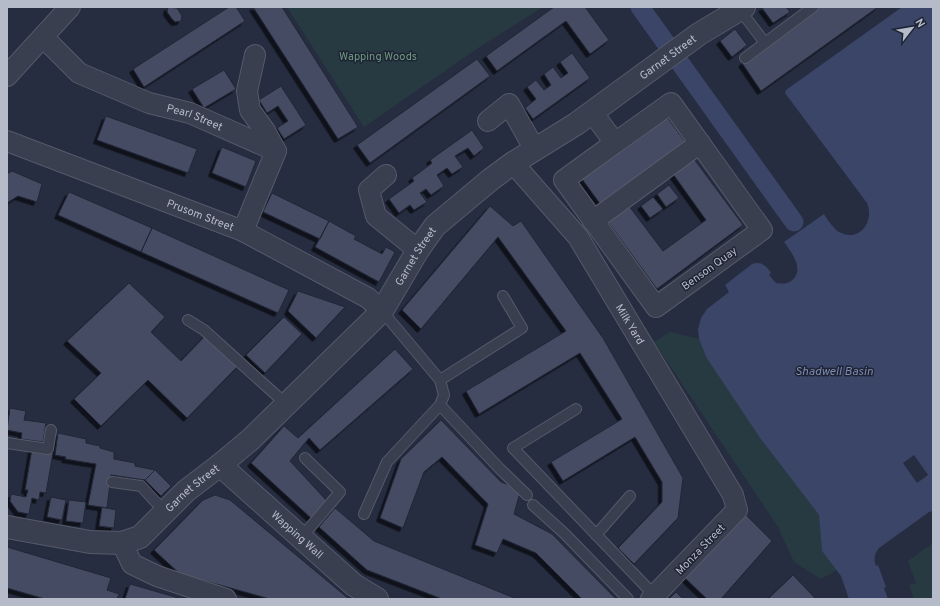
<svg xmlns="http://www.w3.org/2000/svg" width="940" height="606" font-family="Overpass,sans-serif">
  <defs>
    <filter id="shadow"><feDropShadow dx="-3.5" dy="3.5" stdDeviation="0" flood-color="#0009"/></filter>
  </defs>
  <rect width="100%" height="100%" fill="#262d40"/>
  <path fill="#283a41" d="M287,7H543L478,48L364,127Z
    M670,332L699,339L706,357L760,438L819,515L822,551L837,570L821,579L794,562L778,527L654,342Z
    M933,543V599H914L909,585L916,583L908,561Z"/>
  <path fill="#3a4567" d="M902,7H933V511L929,512L879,548C875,553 873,559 876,566L878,565L886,587L884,588L888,599H849L841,576L822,551L819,515L760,438L706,357L699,339L698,329L701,318L707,309L729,292L725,285L752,264C762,261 766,266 771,273L769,275L776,283C782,284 787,284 791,281C806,270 791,252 784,242L824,214C826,218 835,230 839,232C859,243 875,222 867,203L785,93L786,90Z"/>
  <path fill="#262d40" d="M914,455L928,475L917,483L903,463Z"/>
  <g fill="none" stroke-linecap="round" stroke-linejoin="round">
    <path stroke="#3a4567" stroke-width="19" d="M640,7L794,222"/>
  </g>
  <path fill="#454c62" stroke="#212637" filter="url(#shadow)" d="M168,7L177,8L182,16L181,21L175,22L172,19L167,12Z
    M229,7H236L245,21L144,87L133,69Z
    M253,7H282L358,127L338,139Z
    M554,7H585L609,40L590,54L566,21L497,71L486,56Z
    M764,7H786L790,12L773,23L762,8Z
    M820,7H878L761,91L742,63Z
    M735,29L747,45L732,57L720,41Z
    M572,53L590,78L533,119L525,108L536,99L527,87L536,80L544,90L551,85L544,74L553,67L561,78L568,73L560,62Z
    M477,59L490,76L370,163L357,145Z
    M224,70L236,89L204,108L192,89Z
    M281,86L306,125L284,139L277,128L288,121L278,106L267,113L259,100Z
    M106,116L197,149L188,173L97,140Z
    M667,117L686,143L601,205L582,179Z
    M472,130L484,148L474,156L468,148L455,156L463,167L452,174L447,168L437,175L444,186L431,195L426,189L420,193L427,202L414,210L410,205L399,213L389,199L414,181L412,178L432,163L430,160Z
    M222,147L256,161L246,187L212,173Z
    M694,159L743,225L657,289L608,222L629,206L663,251L706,220L673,174Z
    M12,171L42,184L37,202L18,196L7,203V174Z
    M669,185L679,198L666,207L657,194Z
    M69,192L152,228L141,252L58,215Z
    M272,193L329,221L320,239L263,212Z
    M653,197L663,209L650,218L641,206Z
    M490,206L513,226L521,221L603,338L683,478L678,518L634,564L618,548L662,502V482L635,437L563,481L551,462L622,419L580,353L479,414L466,391L566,331L498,237L421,329L402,310Z
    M329,221L356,236L354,239L382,254L386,247L395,252L379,282L315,247Z
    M152,228L289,290L278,313L141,252Z
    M129,283L165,317L151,332L181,361L207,334L239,365L187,418L148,380L101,426L74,399L101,373L67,341Z
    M298,291L345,307L316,338L288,311Z
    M284,317L302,334L265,373L246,355Z
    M395,349L413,369L320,450L309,438L290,461L327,501L312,519L251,463L284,426L298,438Z
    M10,408L26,411L24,420L46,423L43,442L21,439L22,433L7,430Z
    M441,420L501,482L521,489L514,514L552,534L616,599H579L581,598L536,553L503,539L497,553L475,545L488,504L442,457L424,472L403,528L380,518L401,459Z
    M58,433L86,439V443L100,446V448L114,452V459L135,463V466L155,470L145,480L111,475L107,508L88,505L96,464L65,459L66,457L55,455Z
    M32,449L53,453L46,493L40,492L39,500L32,498L29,514L18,512L10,501L11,494L26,497L28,490H25Z
    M155,470L171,486L161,496L145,480Z
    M215,495L230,500L349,599H270L180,574L154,550L203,500Z
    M51,497L66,500L62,520L47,517Z
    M69,500L86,502L83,523L66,521Z
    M102,507L116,510L114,528L99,526Z
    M335,508L374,541L517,599H442L367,570L319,527Z
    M744,513L772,541L721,599H707L683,576Z
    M7,547L111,578L107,590L119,594L117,599H45L7,588Z
    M793,575L816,599H768Z
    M130,584L182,599H125Z
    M676,592L683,599H669Z"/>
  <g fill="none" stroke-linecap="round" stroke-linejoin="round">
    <defs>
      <path id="service" d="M740,10L765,43
        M745,58L813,7
        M382,311L440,380L444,395L440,405L500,469L527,495
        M188,320L204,330L286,404
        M440,380L522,328L503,296
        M576,409L513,448L655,596
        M7,443L48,449L51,430
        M112,482L141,486L165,512
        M533,505L565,534L628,599
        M364,514L387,462L440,405
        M596,535L630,496
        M301,538L340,492L305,458"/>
      <g id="minor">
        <path id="s1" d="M43,37L79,73L149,103L190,113L276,151L243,231"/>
        <path d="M255,55L247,91L250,110L265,131L276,151"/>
        <path d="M7,76L70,7"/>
        <path d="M592,112L615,143L671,103L762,230L656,307L564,180L615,143"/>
        <path d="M488,121L509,104L535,150"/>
        <path id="s2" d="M7,141L243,231L368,298L382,311"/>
        <path id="s3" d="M513,163L578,237L733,495L737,510L651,599"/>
        <path d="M386,175L369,190L376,216L418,250"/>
        <path d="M593,221L700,143"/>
        <path d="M122,543L132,564L157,576L226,599"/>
      </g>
      <g id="tertiary">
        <path id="s4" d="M220,465L354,585L377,599"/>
        <path id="s5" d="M7,527L90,542L122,543L140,537L186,491L220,465L250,440L382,311L418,250L435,226L490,180L513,163L576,124L699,34L744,7"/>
      </g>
    </defs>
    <use href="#service" stroke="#555a6a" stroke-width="12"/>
    <use href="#minor" stroke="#555a6a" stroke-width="22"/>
    <use href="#tertiary" stroke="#555a6a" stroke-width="24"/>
    <use href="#service" stroke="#3a3f50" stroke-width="10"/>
    <use href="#minor" stroke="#3a3f50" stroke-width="20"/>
    <use href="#tertiary" stroke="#3a3f50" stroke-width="22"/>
  </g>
  <g text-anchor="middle" stroke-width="3" stroke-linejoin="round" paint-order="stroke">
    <g font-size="11" fill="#6e9b80" stroke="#1f2435">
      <text x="378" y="60">Wapping Woods</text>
    </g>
    <g font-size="11" fill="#b6bbca" stroke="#1f2435">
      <text dy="4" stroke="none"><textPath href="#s5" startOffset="855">Garnet Street</textPath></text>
      <text dy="4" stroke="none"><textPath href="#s1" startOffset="175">Pearl Street</textPath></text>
      <text dy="4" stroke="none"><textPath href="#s2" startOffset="207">Prusom Street</textPath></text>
      <text dy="4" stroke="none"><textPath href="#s5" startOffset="531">Garnet Street</textPath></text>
      <text transform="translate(709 268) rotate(-36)" y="4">Benson Quay</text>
      <text dy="4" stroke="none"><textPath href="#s3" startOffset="200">Milk Yard</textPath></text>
      <text dy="4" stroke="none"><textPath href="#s5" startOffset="207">Garnet Street</textPath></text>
      <text dy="4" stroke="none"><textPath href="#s4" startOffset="104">Wapping Wall</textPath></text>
      <text transform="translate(700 549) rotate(-46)" y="4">Monza Street</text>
    </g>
    <g font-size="12" font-style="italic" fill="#7e8cb2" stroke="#1f2435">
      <text x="834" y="375">Shadwell Basin</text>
    </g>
  </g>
  <rect width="940" height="606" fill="none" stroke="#b6bbca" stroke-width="16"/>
  <g transform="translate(912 28) rotate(59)" stroke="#1f2435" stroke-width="3" paint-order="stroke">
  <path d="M0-3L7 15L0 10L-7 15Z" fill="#b6bbca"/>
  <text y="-6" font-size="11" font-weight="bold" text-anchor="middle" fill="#b6bbca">N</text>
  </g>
</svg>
